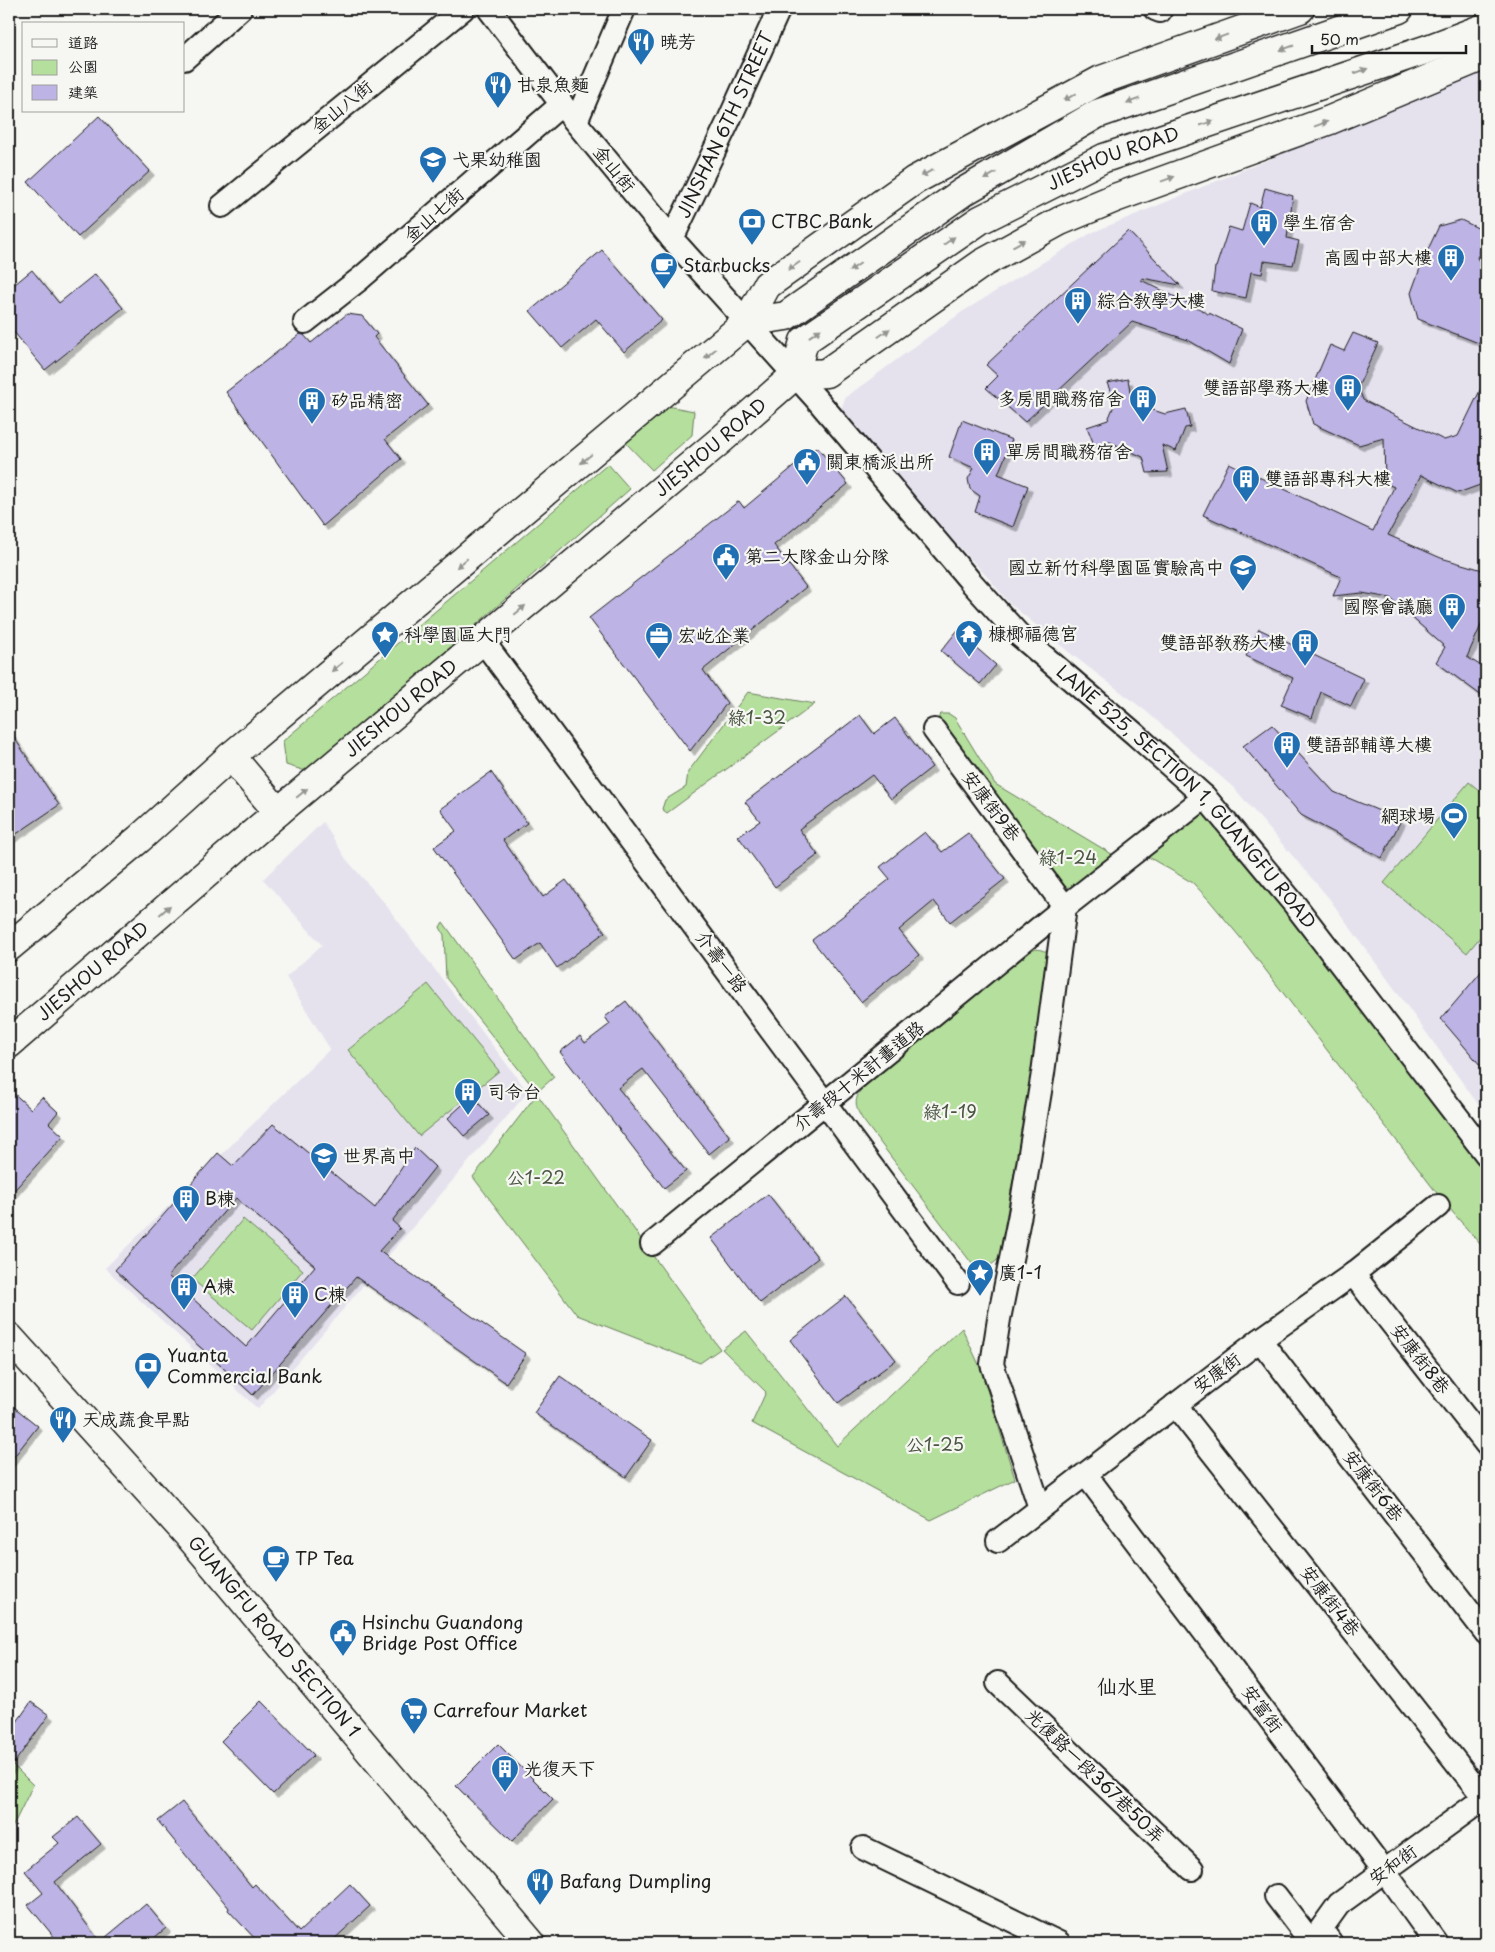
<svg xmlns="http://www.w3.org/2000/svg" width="1495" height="1952" font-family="'Playpen Sans','LXGW WenKai TC',sans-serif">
  <defs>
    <filter id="shadow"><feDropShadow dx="4.5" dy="4.5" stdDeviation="0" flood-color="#0004"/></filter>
  </defs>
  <rect width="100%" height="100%" fill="#f6f6f2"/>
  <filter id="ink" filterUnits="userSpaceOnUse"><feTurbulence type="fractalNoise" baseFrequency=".02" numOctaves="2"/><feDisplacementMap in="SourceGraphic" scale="10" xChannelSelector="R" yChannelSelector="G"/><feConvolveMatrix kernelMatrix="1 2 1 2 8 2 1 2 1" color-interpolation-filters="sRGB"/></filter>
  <g filter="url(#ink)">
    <path fill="#e5e2ee" d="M1486,70V1115L1328,897L1235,789L1147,712L1070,653L1008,602L992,582L924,509L840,411L846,397L962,312L1091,233Z
      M323,822L346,859L382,900L528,1092L258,1409L105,1268L330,1049L286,977L322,945L263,879Z"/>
    <path fill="#b5df9c" stroke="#687e5c" d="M667,406L694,411L692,435L652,470L625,442Z
      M608,464L630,489L309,772L286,765L283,741Z
      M748,692L815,704L667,813L662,809L665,800L686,787L688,772Z
      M941,714H949L955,718L995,784L1115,856L1073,888L1059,886L939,722V716Z
      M1469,782L1486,796V930L1467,953L1384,883Z
      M1203,806L1424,1084L1486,1166V1251L1443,1201L1244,942L1209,900L1193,883L1145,855Z
      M443,922L554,1077L537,1092L446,978L444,935L440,927Z
      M1036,949C1045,950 1050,953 1052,962L999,1258C992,1267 983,1268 973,1265L863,1120C855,1108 853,1099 863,1087L1025,954Z
      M428,984L499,1071L419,1136L348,1050Z
      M537,1094L720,1349L700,1363L577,1315L473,1177Z
      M243,1219L303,1270L252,1330L192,1279Z
      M962,1328L980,1367L1015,1479L931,1520L752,1423L766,1392L722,1349L746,1331L837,1446Z
      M9,1761L33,1785L9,1834Z"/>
    <path fill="#bdb3e4" stroke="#1c1c1c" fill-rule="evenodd" filter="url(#shadow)" d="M99,116L150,171L78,237L28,182Z
      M1265,188L1293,196L1287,238L1299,241L1293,265L1264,261L1262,274L1251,272L1246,298L1212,291L1215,267H1216L1229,227L1242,231L1250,203L1260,207Z
      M1461,220L1486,232V236L1477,258L1486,270V346L1418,319L1411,293L1423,260L1439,226Z
      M1128,231L1180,285L1142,278L1141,280L1204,311L1209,315V313L1242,329L1229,364L1188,340L1132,322L1025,422L986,388L998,376L986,365Z
      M602,250L662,320L624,352L596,319L562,348L530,311Z
      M32,270L59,303L95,274L123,308L45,370L9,326V289Z
      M347,314L362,316L377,334L374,337L428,405L385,439L401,459L323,526L226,392L300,334L304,335L311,343Z
      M1353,333L1378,343L1358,387L1363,400L1444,440L1458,436L1486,378V474L1480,485L1458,493L1421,475L1388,535L1441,558L1486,571V614L1467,657L1486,669V699L1436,662L1445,647L1390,598L1362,593L1333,596L1341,577L1203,515L1229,463L1373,531L1394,487L1385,483L1384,438L1359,445L1313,424L1306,401L1330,345L1344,351Z
      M1128,379L1132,403L1165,414L1186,409L1190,427L1185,428L1176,451L1162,445L1168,472L1147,473L1143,457L1110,442L1095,447L1087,427L1108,420L1115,403L1107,383Z
      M962,420L1012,440L998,474L1028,486L1013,527L975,512L980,496L970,489L968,479L974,468L949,457Z
      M817,447L848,484L774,545L806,587L703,670L727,703L690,751L589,618L739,501L744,508Z
      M1259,629L1364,679L1351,706L1321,692L1312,718L1281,705L1293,678L1246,656Z
      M957,631L996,665L980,684L941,651Z
      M860,715L874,734L895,718L932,767L891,799L872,775L799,829L818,855L775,887L738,836L760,821L745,802Z
      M1272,725L1334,792L1401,820L1382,858L1301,815L1243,746Z
      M9,730L59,805L9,839Z
      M491,772L527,823L503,840L543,897L566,880L605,932L557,968L540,943L516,960L434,847L456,831L440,809Z
      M925,832L942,852L968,833L1005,879L950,922L934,901L899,930L919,955L861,1002L812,940L890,879L880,867Z
      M1486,966V1072L1441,1019Z
      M626,1001L730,1137L709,1154L643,1069L618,1088L686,1171L664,1188L560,1052L580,1036L585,1043L610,1024L605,1017Z
      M9,1089L31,1109L42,1097L58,1112L49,1123L63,1136L9,1196Z
      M472,1096L489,1115L464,1136L448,1118Z
      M273,1124L375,1208L415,1148L435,1167L392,1221L400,1228L379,1251L526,1354L506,1383L356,1277L253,1395L115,1270L218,1153L233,1166ZM236,1198L315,1266L246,1347L168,1276Z
      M768,1194L818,1258L760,1303L711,1238Z
      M846,1296L896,1360L838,1403L790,1340Z
      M560,1376L652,1440L626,1477L534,1413Z
      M9,1403L38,1426L9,1463Z
      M261,1701L314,1755L273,1794L221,1741Z
      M31,1702L49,1715L9,1770V1733Z
      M498,1744L553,1799L512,1841L456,1786Z
      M182,1802L252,1887L255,1884L299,1932L350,1884L370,1906L330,1943H259L228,1910L229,1908L158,1821Z
      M78,1817L101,1844L55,1882L100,1942L146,1904L166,1928L148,1943H59L28,1905L43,1893L25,1871L59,1843L53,1837Z"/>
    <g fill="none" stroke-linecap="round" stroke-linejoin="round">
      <defs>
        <g id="minor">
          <path id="s1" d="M489,9L573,119L672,239L819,402L971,582L1019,635L1136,735L1205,797L1295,905L1486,1154"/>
          <path d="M1155,9L1160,11"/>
          <path d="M184,59L240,9"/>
          <path d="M576,122L624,9"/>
          <path d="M222,206L463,9"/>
          <path id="s2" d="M672,239L729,120L779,9"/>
          <path d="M305,322L361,278L562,104"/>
          <path d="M483,641L958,1283"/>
          <path d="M652,1244L1065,907L934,730"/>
          <path d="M1353,1274L1486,1444"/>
          <path d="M1260,1340L1486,1633"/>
          <path d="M1175,1405L1486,1800"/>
          <path d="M1086,1475L1385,1872L1436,1943"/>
          <path d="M1040,1508L992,1364L999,1319L1020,1214L1043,1073L1065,907L1205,797"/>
          <path d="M998,1541L1260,1340L1353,1274L1438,1206"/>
          <path d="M998,1683L1192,1869"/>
          <path d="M863,1848L1059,1943"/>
          <path d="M1276,1896L1312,1943"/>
          <path d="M1331,1943L1321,1929L1339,1904L1486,1797"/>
        </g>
        <g id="tertiary">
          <path d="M747,322L786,316L963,192L1097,114L1399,9"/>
          <path d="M795,375L826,373L983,263L1060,221L1115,198L1330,120L1486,55"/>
          <path d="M231,756L278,812"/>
          <path d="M9,947L139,839L231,756L747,322L767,285L915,180L1101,80L1300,9"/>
          <path id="s3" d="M9,1044L278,812L722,439L795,375L804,341L980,220L1104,158L1428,49L1486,27"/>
        </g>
        <g id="secondary">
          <path id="s4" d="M9,1337L189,1536L531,1943"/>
        </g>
      </defs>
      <use href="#minor" stroke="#1c1c1c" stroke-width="26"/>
      <use href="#tertiary" stroke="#1c1c1c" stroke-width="31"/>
      <use href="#secondary" stroke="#1c1c1c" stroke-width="31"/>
      <use href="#minor" stroke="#f6f6f2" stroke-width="22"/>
      <use href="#tertiary" stroke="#f6f6f2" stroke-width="28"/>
      <use href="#secondary" stroke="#f6f6f2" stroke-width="28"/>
    </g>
    <defs><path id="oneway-solid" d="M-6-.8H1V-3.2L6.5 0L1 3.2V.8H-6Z" transform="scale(1.25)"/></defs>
    <g fill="#949492">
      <use href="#oneway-solid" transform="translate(1221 37) rotate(160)"/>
      <use href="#oneway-solid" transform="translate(1287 48) rotate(161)"/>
      <use href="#oneway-solid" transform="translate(1361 71) rotate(-19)"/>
      <use href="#oneway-solid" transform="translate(1070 97) rotate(152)"/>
      <use href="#oneway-solid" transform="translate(1133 101) rotate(161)"/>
      <use href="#oneway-solid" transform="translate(1207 123) rotate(-19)"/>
      <use href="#oneway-solid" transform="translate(1321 124) rotate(-20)"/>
      <use href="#oneway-solid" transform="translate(927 173) rotate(152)"/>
      <use href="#oneway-solid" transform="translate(990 176) rotate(150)"/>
      <use href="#oneway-solid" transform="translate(1168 179) rotate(-20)"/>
      <use href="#oneway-solid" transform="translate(949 241) rotate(-35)"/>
      <use href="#oneway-solid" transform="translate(1019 243) rotate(-29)"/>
      <use href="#oneway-solid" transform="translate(794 266) rotate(145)"/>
      <use href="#oneway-solid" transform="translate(855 267) rotate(145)"/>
      <use href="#oneway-solid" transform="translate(815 333) rotate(-34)"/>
      <use href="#oneway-solid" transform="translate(884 333) rotate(-35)"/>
      <use href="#oneway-solid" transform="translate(710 354) rotate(139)"/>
      <use href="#oneway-solid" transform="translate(586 459) rotate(140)"/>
      <use href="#oneway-solid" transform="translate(462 563) rotate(140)"/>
      <use href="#oneway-solid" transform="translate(520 610) rotate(-40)"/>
      <use href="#oneway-solid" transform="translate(337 667) rotate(140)"/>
      <use href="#oneway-solid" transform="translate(302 793) rotate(-40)"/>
      <use href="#oneway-solid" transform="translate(165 910) rotate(-41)"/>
    </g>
  </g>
  <defs>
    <symbol id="restaurant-pin" viewBox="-11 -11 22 30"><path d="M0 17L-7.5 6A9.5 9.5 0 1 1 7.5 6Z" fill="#1f6fb2" stroke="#f6f6f2"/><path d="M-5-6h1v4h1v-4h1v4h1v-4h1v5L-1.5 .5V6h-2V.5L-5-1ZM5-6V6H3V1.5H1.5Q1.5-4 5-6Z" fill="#fff"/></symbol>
    <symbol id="school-pin" viewBox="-11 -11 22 30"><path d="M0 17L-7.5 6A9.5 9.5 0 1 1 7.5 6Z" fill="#1f6fb2" stroke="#f6f6f2"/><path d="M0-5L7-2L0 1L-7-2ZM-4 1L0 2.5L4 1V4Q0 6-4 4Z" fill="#fff"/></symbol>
    <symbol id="bank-pin" viewBox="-11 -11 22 30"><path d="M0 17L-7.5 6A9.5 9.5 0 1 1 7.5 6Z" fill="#1f6fb2" stroke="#f6f6f2"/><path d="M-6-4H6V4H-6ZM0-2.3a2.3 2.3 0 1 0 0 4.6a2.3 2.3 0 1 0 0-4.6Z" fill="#fff"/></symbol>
    <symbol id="building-pin" viewBox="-11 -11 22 30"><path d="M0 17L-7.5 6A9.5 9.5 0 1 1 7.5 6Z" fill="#1f6fb2" stroke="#f6f6f2"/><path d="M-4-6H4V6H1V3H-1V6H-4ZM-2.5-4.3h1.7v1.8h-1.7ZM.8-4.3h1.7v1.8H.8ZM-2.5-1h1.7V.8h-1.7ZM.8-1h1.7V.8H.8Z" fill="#fff"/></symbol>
    <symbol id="cafe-pin" viewBox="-11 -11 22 30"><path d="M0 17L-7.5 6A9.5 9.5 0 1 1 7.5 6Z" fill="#1f6fb2" stroke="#f6f6f2"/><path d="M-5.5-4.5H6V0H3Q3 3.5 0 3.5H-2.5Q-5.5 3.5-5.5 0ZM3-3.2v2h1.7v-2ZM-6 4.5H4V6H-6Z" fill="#fff"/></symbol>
    <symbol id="civic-pin" viewBox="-11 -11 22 30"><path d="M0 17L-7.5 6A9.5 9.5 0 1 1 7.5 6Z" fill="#1f6fb2" stroke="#f6f6f2"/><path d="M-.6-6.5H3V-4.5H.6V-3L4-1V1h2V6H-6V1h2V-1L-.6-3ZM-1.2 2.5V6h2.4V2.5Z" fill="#fff"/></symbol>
    <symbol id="temple-pin" viewBox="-11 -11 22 30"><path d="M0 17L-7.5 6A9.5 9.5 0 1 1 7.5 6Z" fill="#1f6fb2" stroke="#f6f6f2"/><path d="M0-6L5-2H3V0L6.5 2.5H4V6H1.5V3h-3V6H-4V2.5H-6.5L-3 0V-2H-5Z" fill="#fff"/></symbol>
    <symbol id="sight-pin" viewBox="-11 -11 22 30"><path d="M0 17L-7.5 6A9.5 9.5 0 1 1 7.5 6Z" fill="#1f6fb2" stroke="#f6f6f2"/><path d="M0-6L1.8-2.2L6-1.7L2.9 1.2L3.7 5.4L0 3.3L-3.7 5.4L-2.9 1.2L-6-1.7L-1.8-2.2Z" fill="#fff"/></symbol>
    <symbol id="office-pin" viewBox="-11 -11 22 30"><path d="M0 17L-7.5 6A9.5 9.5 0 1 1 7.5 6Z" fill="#1f6fb2" stroke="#f6f6f2"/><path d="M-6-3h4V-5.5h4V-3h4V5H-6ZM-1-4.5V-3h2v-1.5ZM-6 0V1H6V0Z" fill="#fff"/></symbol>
    <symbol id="stadium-pin" viewBox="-11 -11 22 30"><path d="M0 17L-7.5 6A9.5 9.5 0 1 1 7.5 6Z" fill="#1f6fb2" stroke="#f6f6f2"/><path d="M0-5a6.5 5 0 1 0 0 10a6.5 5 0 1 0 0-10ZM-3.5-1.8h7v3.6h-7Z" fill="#fff"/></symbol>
    <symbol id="supermarket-pin" viewBox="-11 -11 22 30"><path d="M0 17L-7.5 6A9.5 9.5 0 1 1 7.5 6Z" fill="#1f6fb2" stroke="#f6f6f2"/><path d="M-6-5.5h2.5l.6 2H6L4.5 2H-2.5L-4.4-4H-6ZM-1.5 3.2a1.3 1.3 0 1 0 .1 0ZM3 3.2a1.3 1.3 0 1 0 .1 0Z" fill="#fff"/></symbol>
  </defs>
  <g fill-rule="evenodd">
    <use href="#restaurant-pin" x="625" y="26" width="32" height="43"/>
    <use href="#restaurant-pin" x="482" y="69" width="32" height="43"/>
    <use href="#school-pin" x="417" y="144" width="32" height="43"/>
    <use href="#bank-pin" x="736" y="206" width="32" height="43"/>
    <use href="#building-pin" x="1248" y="207" width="32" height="43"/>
    <use href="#building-pin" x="1435" y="242" width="32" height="43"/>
    <use href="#cafe-pin" x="648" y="250" width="32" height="43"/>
    <use href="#building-pin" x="1062" y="285" width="32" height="43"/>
    <use href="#building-pin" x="1332" y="372" width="32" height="43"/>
    <use href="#building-pin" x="1127" y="383" width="32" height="43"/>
    <use href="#building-pin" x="296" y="385" width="32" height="43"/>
    <use href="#building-pin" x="971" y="436" width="32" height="43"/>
    <use href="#civic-pin" x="791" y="446" width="32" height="43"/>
    <use href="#building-pin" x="1230" y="463" width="32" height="43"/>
    <use href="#civic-pin" x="710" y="541" width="32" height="43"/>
    <use href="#school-pin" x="1227" y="552" width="32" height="43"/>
    <use href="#building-pin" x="1436" y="591" width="32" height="43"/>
    <use href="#temple-pin" x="953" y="618" width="32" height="43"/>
    <use href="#sight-pin" x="369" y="619" width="32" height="43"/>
    <use href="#office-pin" x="643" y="620" width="32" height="43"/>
    <use href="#building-pin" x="1289" y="627" width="32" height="43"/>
    <use href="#building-pin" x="1271" y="729" width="32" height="43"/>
    <use href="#stadium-pin" x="1438" y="800" width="32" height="43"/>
    <use href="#building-pin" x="452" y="1076" width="32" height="43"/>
    <use href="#school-pin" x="308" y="1140" width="32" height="43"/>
    <use href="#building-pin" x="170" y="1183" width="32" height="43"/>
    <use href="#sight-pin" x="964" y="1257" width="32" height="43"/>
    <use href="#building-pin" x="168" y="1271" width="32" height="43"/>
    <use href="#building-pin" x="279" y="1279" width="32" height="43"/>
    <use href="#bank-pin" x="132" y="1350" width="32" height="43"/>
    <use href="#restaurant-pin" x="47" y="1404" width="32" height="43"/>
    <use href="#cafe-pin" x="260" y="1543" width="32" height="43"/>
    <use href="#civic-pin" x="327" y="1617" width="32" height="43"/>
    <use href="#supermarket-pin" x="398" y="1695" width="32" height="43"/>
    <use href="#building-pin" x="489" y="1753" width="32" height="43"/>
    <use href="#restaurant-pin" x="524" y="1866" width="32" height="43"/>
  </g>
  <g text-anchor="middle" stroke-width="4.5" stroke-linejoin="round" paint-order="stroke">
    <g font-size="18" fill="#1c1c1c" stroke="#f6f6f2" text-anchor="start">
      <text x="660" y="48">暁芳</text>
      <text x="517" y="91">甘泉魚麵</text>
      <text x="452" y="166">弋果幼稚園</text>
      <text x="771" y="228">CTBC Bank</text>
      <text x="1283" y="229">學生宿舍</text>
      <text x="1432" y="264" text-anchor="end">高國中部大樓</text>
      <text x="683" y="272">Starbucks</text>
      <text x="1097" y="307">綜合教學大樓</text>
      <text x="1329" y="394" text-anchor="end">雙語部學務大樓</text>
      <text x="1124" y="405" text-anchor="end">多房間職務宿舍</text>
      <text x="331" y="407">矽品精密</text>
      <text x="1006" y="458">單房間職務宿舍</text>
      <text x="826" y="468">關東橋派出所</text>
      <text x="1265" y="485">雙語部專科大樓</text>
      <text x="745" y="563">第二大隊金山分隊</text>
      <text x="1224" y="574" text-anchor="end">國立新竹科學園區實驗高中</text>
      <text x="1433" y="613" text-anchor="end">國際會議廳</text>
      <text x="988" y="640">槺榔福德宮</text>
      <text x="404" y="641">科學園區大門</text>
      <text x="678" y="642">宏屹企業</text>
      <text x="1286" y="649" text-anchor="end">雙語部教務大樓</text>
      <text x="1306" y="751">雙語部輔導大樓</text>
      <text x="1435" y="822" text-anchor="end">網球場</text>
      <text x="487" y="1098">司令台</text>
      <text x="343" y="1162">世界高中</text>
      <text x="205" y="1205">B棟</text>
      <text x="999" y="1279">廣1-1</text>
      <text x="203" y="1293">A棟</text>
      <text x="314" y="1301">C棟</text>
      <text x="167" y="1362">Yuanta<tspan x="167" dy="21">Commercial Bank</tspan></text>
      <text x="82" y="1426">天成蔬食早點</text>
      <text x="295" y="1565">TP Tea</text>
      <text x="362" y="1629">Hsinchu Guandong<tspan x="362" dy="21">Bridge Post Office</tspan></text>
      <text x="433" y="1717">Carrefour Market</text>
      <text x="524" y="1775">光復天下</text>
      <text x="559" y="1888">Bafang Dumpling</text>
    </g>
    <g font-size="18" fill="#1c1c1c" stroke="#f6f6f2">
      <text transform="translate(342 107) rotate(-39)" y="6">金山八街</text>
      <text dy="6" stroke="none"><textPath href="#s2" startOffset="126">JINSHAN 6TH STREET</textPath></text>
      <text dy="6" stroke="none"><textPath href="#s3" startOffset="1428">JIESHOU ROAD</textPath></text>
      <text transform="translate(614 169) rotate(51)" y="6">金山街</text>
      <text transform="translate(434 215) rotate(-41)" y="6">金山七街</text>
      <text dy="6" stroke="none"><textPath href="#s3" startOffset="921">JIESHOU ROAD</textPath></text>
      <text dy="6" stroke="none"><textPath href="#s3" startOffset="516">JIESHOU ROAD</textPath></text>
      <text dy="6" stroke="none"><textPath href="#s1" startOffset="1054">LANE 525, SECTION 1, GUANGFU ROAD</textPath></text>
      <text transform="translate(991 806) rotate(53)" y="6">安康街9巷</text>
      <text transform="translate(721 962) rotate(53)" y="6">介壽一路</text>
      <text dy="6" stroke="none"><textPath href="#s3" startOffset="111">JIESHOU ROAD</textPath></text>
      <text transform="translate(859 1076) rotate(-39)" y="6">介壽段十米計畫道路</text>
      <text transform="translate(1420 1359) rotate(52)" y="6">安康街8巷</text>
      <text transform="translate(1217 1373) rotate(-37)" y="6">安康街</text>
      <text transform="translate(1373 1486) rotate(52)" y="6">安康街6巷</text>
      <text transform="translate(1330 1601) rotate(52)" y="6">安康街4巷</text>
      <text dy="6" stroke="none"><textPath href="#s4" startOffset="400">GUANGFU ROAD SECTION 1</textPath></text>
      <text transform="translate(1262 1709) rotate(53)" y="6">安富街</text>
      <text transform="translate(1095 1776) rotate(44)" y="6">光復路一段367巷50弄</text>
      <text transform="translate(1393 1865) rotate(-36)" y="6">安和街</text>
    </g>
    <g font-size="18" fill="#4a5642" stroke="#f6f6f2">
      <text x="757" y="724">綠1-32</text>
      <text x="1068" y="864">綠1-24</text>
      <text x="950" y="1118">綠1-19</text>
      <text x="536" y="1184">公1-22</text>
      <text x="935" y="1451">公1-25</text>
    </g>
    <g font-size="20" fill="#1c1c1c" stroke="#f6f6f2">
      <text x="1127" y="1694">仙水里</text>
    </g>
  </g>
  <rect width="1495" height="1952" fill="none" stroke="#f6f6f2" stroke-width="30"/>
  <rect x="15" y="15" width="1465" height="1922" fill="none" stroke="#1c1c1c" stroke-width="2" filter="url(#ink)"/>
  <rect x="22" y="22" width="162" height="90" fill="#f6f6f2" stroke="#9f9f9c"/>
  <rect x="32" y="39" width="25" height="8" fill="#f6f6f2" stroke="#9f9f9c"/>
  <text x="68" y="48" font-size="15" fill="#1c1c1c">道路</text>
  <rect x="32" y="60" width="25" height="15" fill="#b5df9c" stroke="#9f9f9c"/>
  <text x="68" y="72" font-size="15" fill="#1c1c1c">公園</text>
  <rect x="32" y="85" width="25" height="15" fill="#bdb3e4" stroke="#9f9f9c"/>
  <text x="68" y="98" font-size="15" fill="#1c1c1c">建築</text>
  <path d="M1312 45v8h154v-8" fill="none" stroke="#1c1c1c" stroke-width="2.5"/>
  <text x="1320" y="45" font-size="15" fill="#1c1c1c" stroke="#f6f6f2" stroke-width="4" paint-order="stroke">50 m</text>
</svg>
